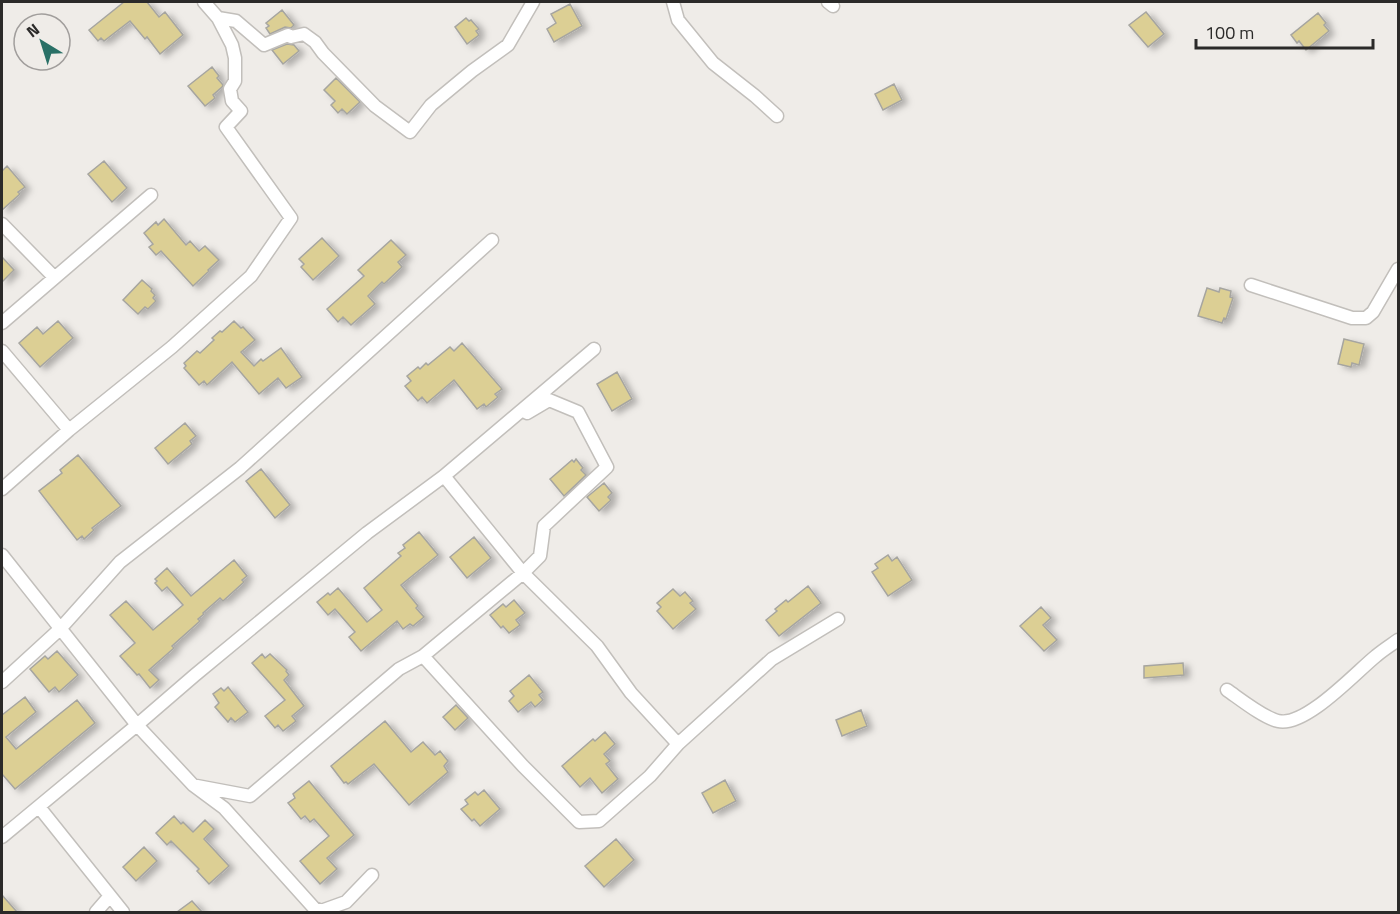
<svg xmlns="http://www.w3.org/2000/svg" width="1400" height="914" font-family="'Titillium Web',sans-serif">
  <defs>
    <filter id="shadow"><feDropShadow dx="5.5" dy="3" stdDeviation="3" flood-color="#0004"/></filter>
  </defs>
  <rect width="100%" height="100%" fill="#efece8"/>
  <path fill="#dccf94" stroke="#a6a5a0" stroke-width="1.5" filter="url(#shadow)" d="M124,2H147L159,17L165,12L183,35L160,54L147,37L145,39L130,21L104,41L101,38L98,41L89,30Z
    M570,4L582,26L554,42L547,29L556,23L551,14Z
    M282,10L294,25L291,28L285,27L270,34L266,28L269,26L266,23Z
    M1146,12L1164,34L1148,47L1129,25Z
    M1318,13L1326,23L1324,25L1329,31L1306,50L1299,41L1297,43L1291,35Z
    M466,18L469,21L471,20L479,29L476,31L479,35L467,44L455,27Z
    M287,44L294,45L299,51L283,64L272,50Z
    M212,67L219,76L217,78L223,85L222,87L213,95L215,98L205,106L188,86Z
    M336,78L360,102L347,114L342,109L338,113L331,105L335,101L324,90Z
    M894,84L902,100L883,110L875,94Z
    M104,161L127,188L112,202L88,174Z
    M7,166L25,187L18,192L20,194L2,210V171Z
    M164,219L186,245L190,241L199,251L205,246L219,260L208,270L209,271L193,286L161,251L156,255L149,247L153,244L144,233L156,222L158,225Z
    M322,238L339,256L313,280L301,267L304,264L299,259Z
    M391,240L406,255L398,262L402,267L384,284L382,282L368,296L375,304L351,325L343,317L338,322L327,309L364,276L358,270Z
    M2,257L14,270L2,282Z
    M142,280L152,289L151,291L155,295L153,298L156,301L148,309L145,307L138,314L123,300Z
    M1207,288L1219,292L1220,288L1231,291L1230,297L1233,298L1226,319L1224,318L1222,323L1198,316Z
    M58,321L73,338L40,367L19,343L37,327L43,334Z
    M234,321L241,328L243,327L255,340L241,352L254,366L261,359L263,361L281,348L302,377L286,388L278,378L259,394L232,362L207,385L204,381L199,385L184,368L186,366L184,363L197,351L200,353L214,340L212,338L220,331L222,332Z
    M1344,339L1364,344L1359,365L1352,363L1351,367L1338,364Z
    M462,343L502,389L495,394L498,397L486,407L484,404L477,409L454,380L427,403L422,397L418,401L405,386L411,381L407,376L418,367L420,369L426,363L428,365L450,347L454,351Z
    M617,372L632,399L612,411L597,384Z
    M185,423L196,436L190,441L192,444L168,464L155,448Z
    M78,455L121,506L92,528L94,530L84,539L82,536L77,540L39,491L62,473L60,470Z
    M576,459L583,468L581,470L586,475L564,496L550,479L572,460L574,462Z
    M261,469L290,505L275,518L246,481Z
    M604,483L612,493L608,497L611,500L599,511L587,497Z
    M419,532L438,555L401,585L418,606L416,608L424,617L413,626L410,624L403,629L397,621L361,651L349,637L355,632L335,609L328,615L317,602L328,593L330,595L338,588L367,622L382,610L364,588L401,556L398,553L405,548L403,545Z
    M474,537L491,558L467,578L450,557Z
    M888,555L892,561L897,557L912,580L888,596L872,572L878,568L875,564Z
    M234,560L247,576L242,580L244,582L223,601L220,598L203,613L204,614L198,619L200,621L172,646L174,648L149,670L159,680L150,688L139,674L137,675L120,656L135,643L110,615L126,601L153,630L183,605L167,587L162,591L155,583L157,581L155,579L167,568L191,596Z
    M808,586L821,603L779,636L766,620L777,611L775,609L786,600L788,602Z
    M673,589L680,596L685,592L693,601L690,603L696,609L673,629L657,611L661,607L657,603Z
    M514,600L525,613L516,620L520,625L509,633L503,626L501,628L490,615L503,604L506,607Z
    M1041,607L1051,618L1043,625L1057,640L1044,651L1020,626Z
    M57,651L78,675L59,692L55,687L49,692L30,669L45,656L48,659Z
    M262,654L265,658L270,654L287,670L286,671L289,675L284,680L304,706L292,716L296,721L283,731L278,725L275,728L265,716L285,700L252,663Z
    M1183,663L1184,675L1144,678V666Z
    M529,675L543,692L539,695L543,700L535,707L531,702L518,712L509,701L514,696L510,691Z
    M228,687L248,712L235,722L231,718L228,722L215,707L219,703L213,694L221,688L224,691Z
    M25,697L36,712L6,737L16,749L77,700L95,723L15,789L2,774V715Z
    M456,705L468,718L455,730L443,717Z
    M861,710L867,726L842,736L836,720Z
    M385,721L411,752L423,742L435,755L440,751L448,761L444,766L448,772L409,805L374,764L348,784L346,782L344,783L331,766Z
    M605,732L615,744L604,754L610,761L606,764L618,779L602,793L590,778L580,787L562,766L593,739L595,741Z
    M725,780L736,801L713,813L702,793Z
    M309,781L354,835L327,858L337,869L320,884L300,861L329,836L314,819L310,822L305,816L301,819L288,803L295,798L293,794Z
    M484,790L500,809L480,826L474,819L472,821L461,809L468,804L465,800L475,792L478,795Z
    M174,816L181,824L183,822L193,832L205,820L214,829L204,839L229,866L209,884L197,871L199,869L171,841L167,845L156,833Z
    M616,839L634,860L604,887L585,866Z
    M144,847L157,861L136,881L123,867Z
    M2,895L17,912H2Z
    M192,901L202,912H177Z"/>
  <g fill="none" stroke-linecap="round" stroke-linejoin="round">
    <defs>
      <path id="minor" d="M673,2L678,20L713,63L755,96L777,116
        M828,2L833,6
        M218,18L236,21L264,45L288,35L291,37L304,34L315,42L323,53L375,106L410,132L431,105L472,71L508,45L533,2
        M2,224L54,277
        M1251,285L1352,318H1366L1373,312L1398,269
        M2,323L151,195
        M2,351L69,430
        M444,476L523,573L597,646L631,693L678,744
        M2,489L69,430L172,347L251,276L291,218L226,127L241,111L232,101L230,89L235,81V58L232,45L218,18L204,2
        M2,555L137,725L2,837
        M423,656L523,766L579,822L599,821L650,776L678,744L772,659L838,619
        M2,682L60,629L120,562L240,468L492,240
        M1227,690C1240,699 1264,718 1278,721C1305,728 1356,672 1376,656C1383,650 1391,645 1398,640
        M197,786L250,796L399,669L423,656L523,573L540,556L544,526L607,467L578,412L549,400L527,413
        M39,807L123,912
        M372,875L346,902L321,911L314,908L224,808L193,785L137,725L195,675L367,533L444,476L594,349
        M96,912L109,897"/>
    </defs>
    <use href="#minor" stroke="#c2bfbb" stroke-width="15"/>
    <use href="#minor" stroke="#fff" stroke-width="12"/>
  </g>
  <rect width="1400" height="914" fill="none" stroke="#2b2a29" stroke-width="6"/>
  <g transform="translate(42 42) rotate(322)"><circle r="28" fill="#efece8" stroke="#a19e9c" stroke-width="1.5"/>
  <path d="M0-4.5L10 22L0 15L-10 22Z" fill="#297066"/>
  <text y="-9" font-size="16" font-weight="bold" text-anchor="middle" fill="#2b2a29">N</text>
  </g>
  <path d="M1196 39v9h177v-9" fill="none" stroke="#2b2a29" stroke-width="3"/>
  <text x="1205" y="39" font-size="18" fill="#2b2a29" stroke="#efece8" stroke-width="4.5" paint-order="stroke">100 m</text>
</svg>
